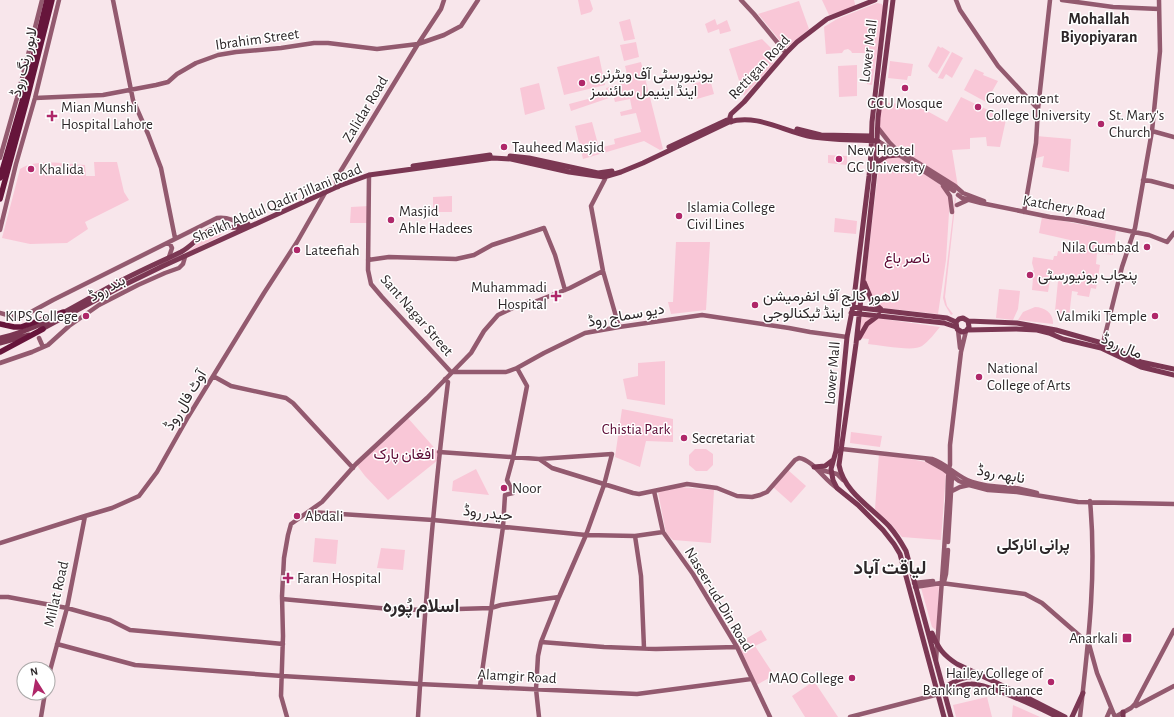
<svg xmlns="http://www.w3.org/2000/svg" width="1174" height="717" font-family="'Alegreya Sans',Vazirmatn,sans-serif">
  <rect width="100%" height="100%" fill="#f8e6eb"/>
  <path fill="#f9c7d7" d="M578,0H590L593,9L591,12L581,15Z
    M822,0H854L856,8L829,15Z
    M799,1L809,29L786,48L758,14Z
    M877,3L882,4L884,8L872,85L867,84V53H852L851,51L848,49L844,50L842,53L826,54L824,27L837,19Z
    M630,19L635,39L624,41L619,22Z
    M715,19L717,25L727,20L731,31L720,34L719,29L708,33L705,24Z
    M762,39L771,48L773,64L744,96L729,49Z
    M636,42L639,57L624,61L620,45Z
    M938,46L941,48L942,47L950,52L937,74L932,71L928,66Z
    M952,52L963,58L952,78L946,74L943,79L938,78Z
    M599,56L605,85L564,95L557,67Z
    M890,61L913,64L911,76H908L907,80L888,78Z
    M641,62L663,149L660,150L644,141L583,159L575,126L592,122L599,148L615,144L614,139L641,132L636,113L621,116L620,112L632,109L630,99L615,102L612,92L608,94L609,98L571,111L569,104L607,94L606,88L629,82L625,66Z
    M857,65V96L839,97L838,66Z
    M975,69L984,73L983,75L998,81L986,102L964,90Z
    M710,79L714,94L697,99L693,84Z
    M539,83L545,109L525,115L520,88Z
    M961,97L986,109L1007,115L1000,147L987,146L986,137L970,138V149L952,150L958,187C940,175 889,147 881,129C877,122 881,109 882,102L918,106L947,122Z
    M1036,136L1071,139L1069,172L1042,167L1044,156L1033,159Z
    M828,155L847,156V165L828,163Z
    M896,155C908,164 946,184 950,197L946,260L938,314L884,308L876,304L865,282L879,164L882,160Z
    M94,162H117L124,192L129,200L85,222L88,229L67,243L30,244L2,238L20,169C37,158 66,164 85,165L86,176H95Z
    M452,196V212H433V197Z
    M955,197L956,198L945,297L947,306L953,314L951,315L945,305L943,298Z
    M369,206V223H350L351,207Z
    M1042,217L1116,231L1113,255L1097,253L1096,264L1100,265L1096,289L1091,288L1089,297L1077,295L1078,292L1072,291L1069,317L1060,316L1059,322L1055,311L1058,281L1050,280L1048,292L1032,290L1033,278H1031V275L1033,274L1032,271L1034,270L1032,263L1033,257L1053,260L1054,256H1057L1058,251L1068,253L1070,240L1039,233Z
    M835,218L857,221L856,234L834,232Z
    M220,230L222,232V234L219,237L178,257C182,255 186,253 190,250C200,243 206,232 220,230Z
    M676,242H710L706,310L671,314L668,302H673Z
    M999,289L1020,291L1018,309L1013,320L996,318Z
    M1035,307C1045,307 1054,314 1053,324L1018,320L1023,312Z
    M862,316L940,327C935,333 929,341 922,346C914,352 880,345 868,344L869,339L858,338Z
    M665,361V405L627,399L623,379L638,376V363Z
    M622,409L673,419V442L646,441L640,467L615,457Z
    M407,417L439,453L438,460L388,500L365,476L356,464Z
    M851,432L882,436L880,447L850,443Z
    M695,449H706L713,454V465L707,471H696L689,465V455Z
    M879,453L926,462L946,473L941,540L902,537L891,524L875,509Z
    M476,469L489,495L452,491L453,481Z
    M788,470L806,486L791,503L773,487Z
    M681,487L714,490L711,543L673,540L666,533L658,492Z
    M315,538L338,540L336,564L313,562Z
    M381,548L405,550L403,570L377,568Z
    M939,585L937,631L932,627L921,588Z
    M761,630L767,640L755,646L774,675L755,686L735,645Z
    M814,681L838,717H805L792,696Z
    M987,697L992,717H956L953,705Z
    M1013,705L1040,717H1012Z"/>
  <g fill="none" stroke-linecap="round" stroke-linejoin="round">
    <path stroke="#935a6f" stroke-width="4.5" d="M113,0L133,100L148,134L161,168L175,238
      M741,0L754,14L786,53
      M956,0L960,10L998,66L1038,109
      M1062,0L1113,7L1159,9
      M35,98L103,95L156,85L168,82L177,74L196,63L218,55L236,52L281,48L314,43H328L377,49L418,44L444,35L461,26L478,0
      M878,128L889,142L896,149L955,186L963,193L984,201
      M1152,131L1174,137
      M878,141L954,191
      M0,158L17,98L42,0
      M369,175L368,270L371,284L382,297L451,372
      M604,177L605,179L591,206L603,271L619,327
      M1143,180L1151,181L1174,187
      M943,186L950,196L952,212
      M338,187L336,181L337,177L418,44L441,9L444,0
      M958,195L962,198L981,203L1050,217L1074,220L1149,235L1167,242L1174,233
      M957,205L968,200
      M1024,212L1036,143L1038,109L1050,0
      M0,230L16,164L35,98L59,0
      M169,257L172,248L169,242
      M368,260L389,257L456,259L474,255L492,245L544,228L555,255L565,290
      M0,313L14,317L20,318L53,300L217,218C229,217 234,220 243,227
      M958,330L960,348
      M39,338L43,347
      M1102,347L1122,267L1135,228L1152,131L1160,51L1159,0
      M0,363L32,352L48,345L69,326L99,305L138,285L165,273L179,268L183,264L185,257
      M451,372H506L517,368L544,353L585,333L619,327L702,315L789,328L810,332L847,337
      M213,376L231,386L286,398L293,403L353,468
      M842,449L932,459C947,464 957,477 972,482C986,487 1001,487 1015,488C1022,489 1029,491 1037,493
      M439,452L539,459L612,454L604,485L586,535L559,597L541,642L538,656L536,689L539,717
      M539,459L552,468L633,493L639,494L687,484L717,488L737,496L752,497L760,495L767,492L795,460L799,458C813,460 824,480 837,488
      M927,460L943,469L959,481L969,485L988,490L1017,492L1078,502L1174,504
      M817,469L837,474L843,480
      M654,491L663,532L693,574L737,647L770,717
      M952,491L960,487L969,485
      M310,512L433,520L586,535L635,536L663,532
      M635,536L641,576L644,648
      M948,542L952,476
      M0,543L85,516L112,508L139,496L157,472L188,417L264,293L297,242L325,193L324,191
      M944,582L946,574L948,550
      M914,583L933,581
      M915,587L941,583L1025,594L1042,603L1088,643
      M0,597H8L67,608L110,620L130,630L283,644
      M282,599L390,609L425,610L491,608L501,605L559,597
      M541,642L604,647L656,649L737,647
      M57,644L135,665L282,676L419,684L637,694L751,679
      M1089,644L1097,673L1115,717
      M936,660C940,608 944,556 947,504C948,496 947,470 950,465V445L961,352L966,331
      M48,678L67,608L85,516
      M480,686L503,527L505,495L513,493L507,480L513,458L527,386L517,368
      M1134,705L1136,706L1174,686
      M41,717L45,693
      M287,717L281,696L283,636L282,596L284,558L288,535L291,524L322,502L356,464L427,398L471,353L484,331L498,315L517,306L537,301L570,288L603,271
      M418,717C425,605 434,493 448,382L445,379
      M850,717L939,694
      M1080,717C1088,645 1097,574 1090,501
      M1107,717L1111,708
      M1115,717L1131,708L1135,704L1174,630"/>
    <path stroke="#7b3753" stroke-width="5" d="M886,0L872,122L871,154L869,176L853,306L847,337L836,451L831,469L833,480L837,488L858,505L883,530L894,544L900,554L944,717
      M893,0L878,118L876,162L856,344L839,465C844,492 871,507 889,526C896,534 901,542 906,551L951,717
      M731,122L730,117L731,114L744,102L786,53L797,42L827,19L875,0
      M797,129L821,135L871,136
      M669,147L727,120
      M510,156L529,158L598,173L612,171
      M876,163L887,156L898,155
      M413,166L490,155
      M864,282L872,301L881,309
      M852,307L947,318L956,322
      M851,313L944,323L956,327
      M968,321L969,327L966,331L962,332L957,329L956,322L959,319L963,318L968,321L1017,323L1056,330L1102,343L1141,362L1174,369
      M40,330L122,286L163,266L339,186L369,175L493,158L511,159L569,172L604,177L621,172L643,163L729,122C758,113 786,133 813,137C835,140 857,140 878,141
      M967,330L1016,329L1037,330L1049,333L1063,339L1101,348L1141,367L1174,375
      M0,338C41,329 76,305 113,285C135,273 158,263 181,252C192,246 199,236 210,230C222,224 234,231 248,224
      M859,338L867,324L879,315
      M0,343L29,335
      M814,467L825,466L833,460
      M932,633C938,648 943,655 957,664L1018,693L1065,717
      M942,690C953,680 965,677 980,675
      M942,693C952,690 961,684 971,684C988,683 1041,709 1058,717
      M1072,717L1083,693
      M1123,717V712"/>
    <path stroke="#66153b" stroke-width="5.5" d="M0,324L14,327H21L63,312
      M0,352L43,329"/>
    <path stroke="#66153b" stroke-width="5.5" d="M0,178L22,102L47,0
      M0,199L26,103L52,0"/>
  </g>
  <g fill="#af2769" stroke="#fff" stroke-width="1.5">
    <circle cx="582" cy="83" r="4"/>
    <circle cx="905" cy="88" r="4"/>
    <circle cx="978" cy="107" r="4"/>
    <path d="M50 110h4v4h4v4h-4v4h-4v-4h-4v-4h4z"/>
    <circle cx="1101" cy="124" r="4"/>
    <circle cx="504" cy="147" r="4"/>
    <circle cx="839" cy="159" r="4"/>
    <circle cx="31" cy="169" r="4"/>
    <circle cx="679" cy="216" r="4"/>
    <circle cx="391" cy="220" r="4"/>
    <circle cx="1147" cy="247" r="4"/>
    <circle cx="297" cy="250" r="4"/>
    <circle cx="1030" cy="275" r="4"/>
    <path d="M554 290h4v4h4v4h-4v4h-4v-4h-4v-4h4z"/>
    <circle cx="755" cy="305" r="4"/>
    <circle cx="86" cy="316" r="4"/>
    <circle cx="1155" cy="316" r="4"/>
    <circle cx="979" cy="377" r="4"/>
    <circle cx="684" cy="438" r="4"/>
    <circle cx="504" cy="488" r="4"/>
    <circle cx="297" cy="516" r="4"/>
    <path d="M286 572h4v4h4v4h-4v4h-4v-4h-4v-4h4z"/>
    <rect x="1122" y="633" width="10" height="10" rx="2"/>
    <circle cx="852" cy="678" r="4"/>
    <circle cx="1051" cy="682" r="4"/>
  </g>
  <g text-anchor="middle" stroke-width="3" stroke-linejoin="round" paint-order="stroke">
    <g font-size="15" fill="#2d2729" stroke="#fff">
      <text transform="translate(257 39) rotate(-8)" y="5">Ibrahim Street</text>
      <text transform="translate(868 51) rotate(-83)" y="5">Lower Mall</text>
      <text transform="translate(24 62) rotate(-76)" y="5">لاہور رنگ روڈ</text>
      <text transform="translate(759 67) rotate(-47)" y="5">Rettigan Road</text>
      <text transform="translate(365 109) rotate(-59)" y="5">Zalidar Road</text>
      <text transform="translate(277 203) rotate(-23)" y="5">Sheikh Abdul Qadir Jillani Road</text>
      <text transform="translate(1064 207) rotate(10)" y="5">Katchery Road</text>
      <text transform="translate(107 288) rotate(-29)" y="5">بند روڈ</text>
      <text transform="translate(417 315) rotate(49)" y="5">Sant Nagar Street</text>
      <text transform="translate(626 315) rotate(-10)" y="5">دیو سماج روڈ</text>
      <text transform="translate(1122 346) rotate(23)" y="5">مال روڈ</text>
      <text transform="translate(832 373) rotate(-85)" y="5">Lower Mall</text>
      <text transform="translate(185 400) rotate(-59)" y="5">آوٹ فال روڈ</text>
      <text transform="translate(1001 474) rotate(10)" y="5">نابھہ روڈ</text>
      <text transform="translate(488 513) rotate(6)" y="5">حیدر روڈ</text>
      <text transform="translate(56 594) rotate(-77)" y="5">Millat Road</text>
      <text transform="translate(719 599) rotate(59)" y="5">Naseer-ud-Din Road</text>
      <text transform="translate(517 676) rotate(3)" y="5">Alamgir Road</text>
    </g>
    <g font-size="15" fill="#2d2729" stroke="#fff" text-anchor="start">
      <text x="590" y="79">یونیورسٹی آف ویٹرنری<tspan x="590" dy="17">اینڈ اینیمل سائنسز</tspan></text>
      <text x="986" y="103">Government<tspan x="986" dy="17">College University</tspan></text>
      <text x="905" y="108" text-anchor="middle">GCU Mosque</text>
      <text x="61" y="112">Mian Munshi<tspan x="61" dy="17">Hospital Lahore</tspan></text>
      <text x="1109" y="120">St. Mary's<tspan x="1109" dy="17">Church</tspan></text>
      <text x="512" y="152">Tauheed Masjid</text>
      <text x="847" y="155">New Hostel<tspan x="847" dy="17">GC University</tspan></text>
      <text x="39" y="174">Khalida</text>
      <text x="687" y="212">Islamia College<tspan x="687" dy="17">Civil Lines</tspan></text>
      <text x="399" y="216">Masjid<tspan x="399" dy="17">Ahle Hadees</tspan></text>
      <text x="1139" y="252" text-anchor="end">Nila Gumbad</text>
      <text x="305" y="255">Lateefiah</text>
      <text x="1038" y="280">پنجاب یونیورسٹی</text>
      <text x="547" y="292" text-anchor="end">Muhammadi<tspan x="547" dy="17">Hospital</tspan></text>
      <text x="763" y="301">لاھور کالج آف انفرمیشن<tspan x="763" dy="17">اینڈ ٹیکنالوجی</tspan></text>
      <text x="78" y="321" text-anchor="end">KIPS College</text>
      <text x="1147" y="321" text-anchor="end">Valmiki Temple</text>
      <text x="987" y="373">National<tspan x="987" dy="17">College of Arts</tspan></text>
      <text x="692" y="443">Secretariat</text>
      <text x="512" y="493">Noor</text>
      <text x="305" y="521">Abdali</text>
      <text x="297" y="583">Faran Hospital</text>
      <text x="1118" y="643" text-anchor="end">Anarkali</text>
      <text x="1043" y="678" text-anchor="end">Hailey College of<tspan x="1043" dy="17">Banking and Finance</tspan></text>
      <text x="844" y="683" text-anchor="end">MAO College</text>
    </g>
    <g font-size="15" fill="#5a0732" stroke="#fff">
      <text x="907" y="263">ناصر باغ</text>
      <text x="636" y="434">Chistia Park</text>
      <text x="404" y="459">افغان پارک</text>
    </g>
    <g font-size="16" font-weight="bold" fill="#2d2729" stroke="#fff">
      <text x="1099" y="24">Mohallah<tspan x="1099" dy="18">Biyopiyaran</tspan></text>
      <text x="1033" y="550">پرانی انارکلی</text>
    </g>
    <g font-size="19" font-weight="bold" fill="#2d2729" stroke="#fff">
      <text x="890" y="574">لیاقت آباد</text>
      <text x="421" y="612">اسلام پُورہ</text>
    </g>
  </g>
  <g transform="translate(36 681) rotate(349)"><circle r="19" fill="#ffffff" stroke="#aba9a9"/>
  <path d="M0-3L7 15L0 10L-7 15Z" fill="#af2769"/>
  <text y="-6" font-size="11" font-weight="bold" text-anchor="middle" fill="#2d2729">N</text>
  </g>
</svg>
